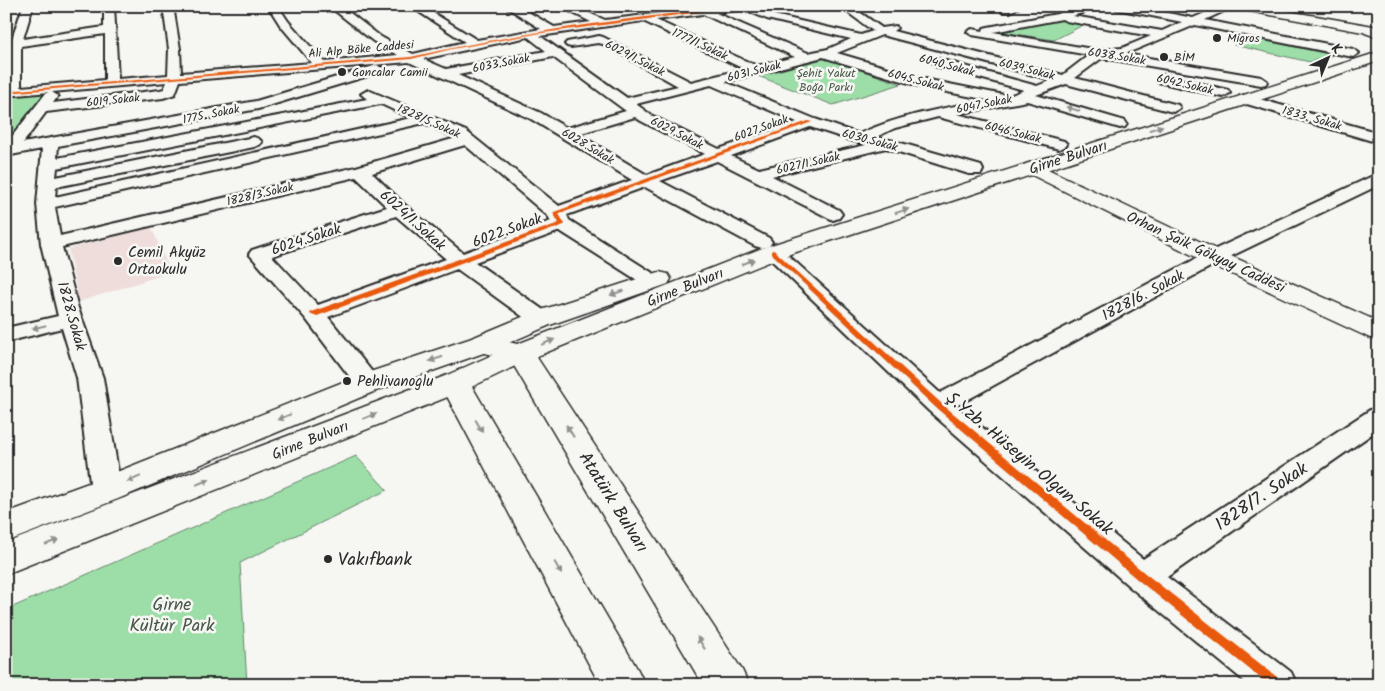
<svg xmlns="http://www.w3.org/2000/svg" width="1385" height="691" font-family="Kalam,sans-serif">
  <rect width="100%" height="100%" fill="#f6f6f2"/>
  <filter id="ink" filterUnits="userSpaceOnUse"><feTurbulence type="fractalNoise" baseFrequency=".02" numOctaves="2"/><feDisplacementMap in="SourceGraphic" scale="10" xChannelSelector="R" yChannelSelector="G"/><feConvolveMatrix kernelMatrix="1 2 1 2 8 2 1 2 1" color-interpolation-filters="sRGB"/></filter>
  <g filter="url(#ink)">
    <path fill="#eeddda" d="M151,227L171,272L79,302L68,249Z"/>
    <path fill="#9ddea8" stroke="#64846a" d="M1061,18L1087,23L1054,40L989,30Z
      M1252,38L1333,55L1310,62L1234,45Z
      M826,58L901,84L833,105L758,76Z
      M50,91L6,146V96Z
      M356,456L387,490L240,563L247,685H6V610Z"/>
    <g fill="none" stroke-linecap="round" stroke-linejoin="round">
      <defs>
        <path id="street" d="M23,6H33L23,39L104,27V6H114L118,79L168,75L169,49L163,6H173L180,49L181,73L312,63L280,25L268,6H278L288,21L324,62L398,55L373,41L329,6H341L381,37L413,54L465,42L410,6H422L477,40L541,29L505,6H518L554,27L591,22L559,6H573L605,20L718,6H753L774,15L861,35L873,31L839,6H851L882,28L896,26L897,28L893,31L1063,75L1089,55L972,35L967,32L972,29L983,31L984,28L988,27L1057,14L1084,6H1101L1073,16L1162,31L1182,22L1116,9L1111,6H1132L1193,18L1221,6H1235L1205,20L1353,49L1359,53L1353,57L1195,25L1125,54L1261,77L1267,81L1266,84L1261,85L1102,58L1075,78L1178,105L1180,108L1173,112L1066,84L1036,95L1125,121L1127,124L1125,127L1120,128L1027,101L957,114L1064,141L1067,144L1064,147L1059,149L938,117L895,128L876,137L894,141L981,166L983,170L981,174H969L886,148L772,176L839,210L842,214L839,218L833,220L717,161L660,181L769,238L772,242L769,246L762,248L755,246L645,187L567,215L569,220L659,277L663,281L659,285L652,287L645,285L560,231L475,262L549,314L552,319L549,324L541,326L533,324L457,269L328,317L381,383L377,389L368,391L359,389L306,319L249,254L252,250L387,207L356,177L62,247L78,308L103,378L121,490L116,498L106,501L96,498L91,490L77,378L62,328L6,342V328L58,316L41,244L37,204L42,149L6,156V144L46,93L49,92L6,96L8,51ZM743,9L767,19L851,39L828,49L808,53L716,13ZM703,14L795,57L757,66L656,20ZM1062,19L1066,21L1151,36L1122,48L1098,50L993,32ZM643,21L744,69L691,82L603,37L599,36L567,42L565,44L567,46L571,47L598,43L603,44L678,86L627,98L540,36ZM105,34V80L21,87V46ZM882,35L1052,80L1037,86L939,59L933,63L935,66L1024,90L1009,96L929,80L837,53ZM528,37L546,51L446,69L423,59ZM553,57L626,111L567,128L541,113L458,75ZM823,57L922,87L988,100C944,108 900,115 859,134L815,119L725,82ZM409,62L531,119L632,180L559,206L466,131L368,90L361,94L367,99L57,158L58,146L258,109L381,72L383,69L377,65L256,101L23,143L46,112L163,98L175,94L180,81ZM167,82L164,89L160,90L53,103L58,96L52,92ZM711,85L797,122L719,149L651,115L636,104ZM381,104L411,118L55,197L56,187L254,147L259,145L262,142L259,139L254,137L56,177L57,168ZM635,117L641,121L705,154L647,175L578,134ZM424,123L456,138L356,167L60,236L55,207ZM810,127L866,145L759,169L731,156ZM465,145L548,216L551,221L463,253L405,205L372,173ZM396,216L446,259L318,305L272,256Z
          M1007,6H1021L1010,12H1002V8Z
          M1273,6H1290L1277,11L1273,10Z
          M1163,75L1228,90L1230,93L1223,97L1158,82L1157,79L1158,76Z
          M1245,95L1379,133V143L1240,102L1238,99L1240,96Z
          M1379,173V185L1221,261L956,406L1143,559L1370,410L1379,407V429L1167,577L1291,672L1297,685H1249L1130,587L929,411L763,252L766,248L773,246L780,248L940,393L1207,253Z"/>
        <path id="secondary" d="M1232,6H1259L1379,27V35L1238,9Z
          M1033,162L1222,252L1379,322V340L1370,338L1206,262L1026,172L1023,168L1026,164Z
          M482,336L530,347L742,670L749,685H703L510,359L472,350L468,344L472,338Z
          M455,374L465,376L470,383L638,670L645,685H600L440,383L445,376Z"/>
        <path id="primary" d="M1369,26L1379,29V38L1365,33L1363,30Z
          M1379,52V61L781,257L530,359L465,390L6,574V543L445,376L510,347L765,247Z
          M659,272L668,274L671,279L668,284L550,325L492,350L378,390L118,499L6,542V513L94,481L358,376L472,338L532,313Z"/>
      </defs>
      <use href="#street" stroke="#2b2b2b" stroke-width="4"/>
      <use href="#secondary" stroke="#2b2b2b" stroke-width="3"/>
      <use href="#primary" stroke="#2b2b2b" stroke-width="3"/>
      <use href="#street" fill="#f6f6f2" fill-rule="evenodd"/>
      <use href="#secondary" fill="#f6f6f2" fill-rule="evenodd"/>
      <use href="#primary" fill="#f6f6f2" fill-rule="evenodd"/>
      <defs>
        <path id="cycleway" d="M735,6H746L535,34L452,49L411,59L6,93V91L411,57C518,32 626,19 735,6Z
          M808,121L812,122L559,214L565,224L564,225L317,316H314L310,314L311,312L559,223L553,213L554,212Z
          M773,250L775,251L941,403L1146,574L1282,681L1284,685H1269L1138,580L935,407L771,253V251Z"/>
      </defs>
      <use href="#cycleway" stroke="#f6f6f2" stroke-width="3"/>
      <use href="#cycleway" fill="#e8590c" fill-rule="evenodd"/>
    </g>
    <defs><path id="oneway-solid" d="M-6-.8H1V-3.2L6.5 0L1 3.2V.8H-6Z" transform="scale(1.25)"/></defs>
    <g fill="#90908e">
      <use href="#oneway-solid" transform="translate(1073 109) rotate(-163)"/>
      <use href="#oneway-solid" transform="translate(1156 128) rotate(-18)"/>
      <use href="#oneway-solid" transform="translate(902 211) rotate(-18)"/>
      <use href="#oneway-solid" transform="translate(748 262) rotate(-22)"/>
      <use href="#oneway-solid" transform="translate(617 293) rotate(161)"/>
      <use href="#oneway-solid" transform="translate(39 327) rotate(166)"/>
      <use href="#oneway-solid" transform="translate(548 342) rotate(-22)"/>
      <use href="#oneway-solid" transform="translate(436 359) rotate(162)"/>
      <use href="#oneway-solid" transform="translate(370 416) rotate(-22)"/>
      <use href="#oneway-solid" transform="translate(284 417) rotate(158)"/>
      <use href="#oneway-solid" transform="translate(479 426) rotate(61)"/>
      <use href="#oneway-solid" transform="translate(570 431) rotate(-122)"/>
      <use href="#oneway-solid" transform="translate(134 479) rotate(158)"/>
      <use href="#oneway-solid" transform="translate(203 482) rotate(-22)"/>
      <use href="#oneway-solid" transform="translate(52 542) rotate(-22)"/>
      <use href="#oneway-solid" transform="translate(558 568) rotate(61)"/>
      <use href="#oneway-solid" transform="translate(701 643) rotate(-122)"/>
    </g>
  </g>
  <g fill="#2b2b2b" stroke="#f6f6f2" stroke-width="2">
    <circle cx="1217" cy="38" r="5"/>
    <circle cx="1164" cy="57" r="5"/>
    <circle cx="342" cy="72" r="5"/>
    <circle cx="118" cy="261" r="5"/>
    <circle cx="347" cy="381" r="5"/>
    <circle cx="328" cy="559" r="5"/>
  </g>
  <g text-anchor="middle" stroke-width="5" stroke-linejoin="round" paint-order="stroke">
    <g font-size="12" fill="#2b2b2b" stroke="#f6f6f2" text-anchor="start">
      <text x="1227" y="42">Migros</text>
      <text x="1174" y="61">BİM</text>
      <text x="352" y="76">Goncalar Camii</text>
    </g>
    <g font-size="12" fill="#2b2b2b" stroke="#f6f6f2">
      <text transform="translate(700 44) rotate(25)" y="4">1777/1.Sokak</text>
      <text transform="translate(361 49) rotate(-5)" y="4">Ali Alp Böke Caddesi</text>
      <text transform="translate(1117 56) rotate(9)" y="4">6038.Sokak</text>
      <text transform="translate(635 58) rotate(27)" y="4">6029/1.Sokak</text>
      <text transform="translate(501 63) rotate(-11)" y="4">6033.Sokak</text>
      <text transform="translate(947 65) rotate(15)" y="4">6040.Sokak</text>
      <text transform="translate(1027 69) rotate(14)" y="4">6039.Sokak</text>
      <text transform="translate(754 71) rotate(-14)" y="4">6031.Sokak</text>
      <text transform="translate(916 80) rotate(15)" y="4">6045.Sokak</text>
      <text transform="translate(1185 84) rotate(13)" y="4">6042.Sokak</text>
      <text transform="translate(113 100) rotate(-6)" y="4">6019.Sokak</text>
      <text transform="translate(984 104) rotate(-11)" y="4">6047.Sokak</text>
      <text transform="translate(211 114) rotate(-11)" y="4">1775. Sokak</text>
      <text transform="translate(1312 118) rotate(16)" y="4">1833. Sokak</text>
      <text transform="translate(429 121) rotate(24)" y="4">1828/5.Sokak</text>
      <text transform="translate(761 128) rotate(-20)" y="4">6027.Sokak</text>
      <text transform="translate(1013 132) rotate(14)" y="4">6046.Sokak</text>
      <text transform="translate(677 133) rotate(27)" y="4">6029.Sokak</text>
      <text transform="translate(870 140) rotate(15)" y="4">6030.Sokak</text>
      <text transform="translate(588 146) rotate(31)" y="4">6028.Sokak</text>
      <text transform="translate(808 163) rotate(-13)" y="4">6027/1.Sokak</text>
      <text transform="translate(260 194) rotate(-13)" y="4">1828/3.Sokak</text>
    </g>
    <g font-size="12" fill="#48584a" stroke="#f6f6f2">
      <text x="826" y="77">Şehit Yakut<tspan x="826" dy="14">Boğa Parkı</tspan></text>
    </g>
    <g font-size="15" fill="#2b2b2b" stroke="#f6f6f2">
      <text transform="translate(1068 157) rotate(-18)" y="5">Girne Bulvarı</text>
      <text transform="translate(413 220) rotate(42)" y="5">6024/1.Sokak</text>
      <text transform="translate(507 230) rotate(-20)" y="5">6022.Sokak</text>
      <text transform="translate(306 239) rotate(-18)" y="5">6024.Sokak</text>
      <text transform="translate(1206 252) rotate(25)" y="5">Orhan Şaik Gökyay Caddesi</text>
      <text transform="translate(685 287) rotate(-22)" y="5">Girne Bulvarı</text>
      <text transform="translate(1143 295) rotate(-28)" y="5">1828/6. Sokak</text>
      <text transform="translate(72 316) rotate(74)" y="5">1828.Sokak</text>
      <text transform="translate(310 440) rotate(-22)" y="5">Girne Bulvarı</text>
    </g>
    <g font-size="15" fill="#2b2b2b" stroke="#f6f6f2" text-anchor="start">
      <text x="128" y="257">Cemil Akyüz<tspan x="128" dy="17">Ortaokulu</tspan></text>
      <text x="357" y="386">Pehlivanoglu</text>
    </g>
    <g font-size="18" fill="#2b2b2b" stroke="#f6f6f2">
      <text transform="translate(1030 463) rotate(40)" y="6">Ş.Yzb. Hüseyin Olgun Sokak</text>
      <text transform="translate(1261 496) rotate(-34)" y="6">1828/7. Sokak</text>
      <text transform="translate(614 502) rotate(58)" y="6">Atatürk Bulvarı</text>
    </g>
    <g font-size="18" fill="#2b2b2b" stroke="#f6f6f2" text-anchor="start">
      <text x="338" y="565">Vakıfbank</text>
    </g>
    <g font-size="18" fill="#48584a" stroke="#f6f6f2">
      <text x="172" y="610">Girne<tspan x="172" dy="21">Kültür Park</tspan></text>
    </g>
  </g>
  <rect width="1385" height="691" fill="none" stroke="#f6f6f2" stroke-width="25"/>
  <rect x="12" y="12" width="1360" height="666" fill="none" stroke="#2b2b2b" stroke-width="2" filter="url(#ink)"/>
  <g transform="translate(1328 58) rotate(44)" stroke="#f6f6f2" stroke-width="4" paint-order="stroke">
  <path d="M0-4L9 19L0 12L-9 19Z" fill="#2b2b2b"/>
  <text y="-8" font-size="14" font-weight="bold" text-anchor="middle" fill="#2b2b2b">K</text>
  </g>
</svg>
